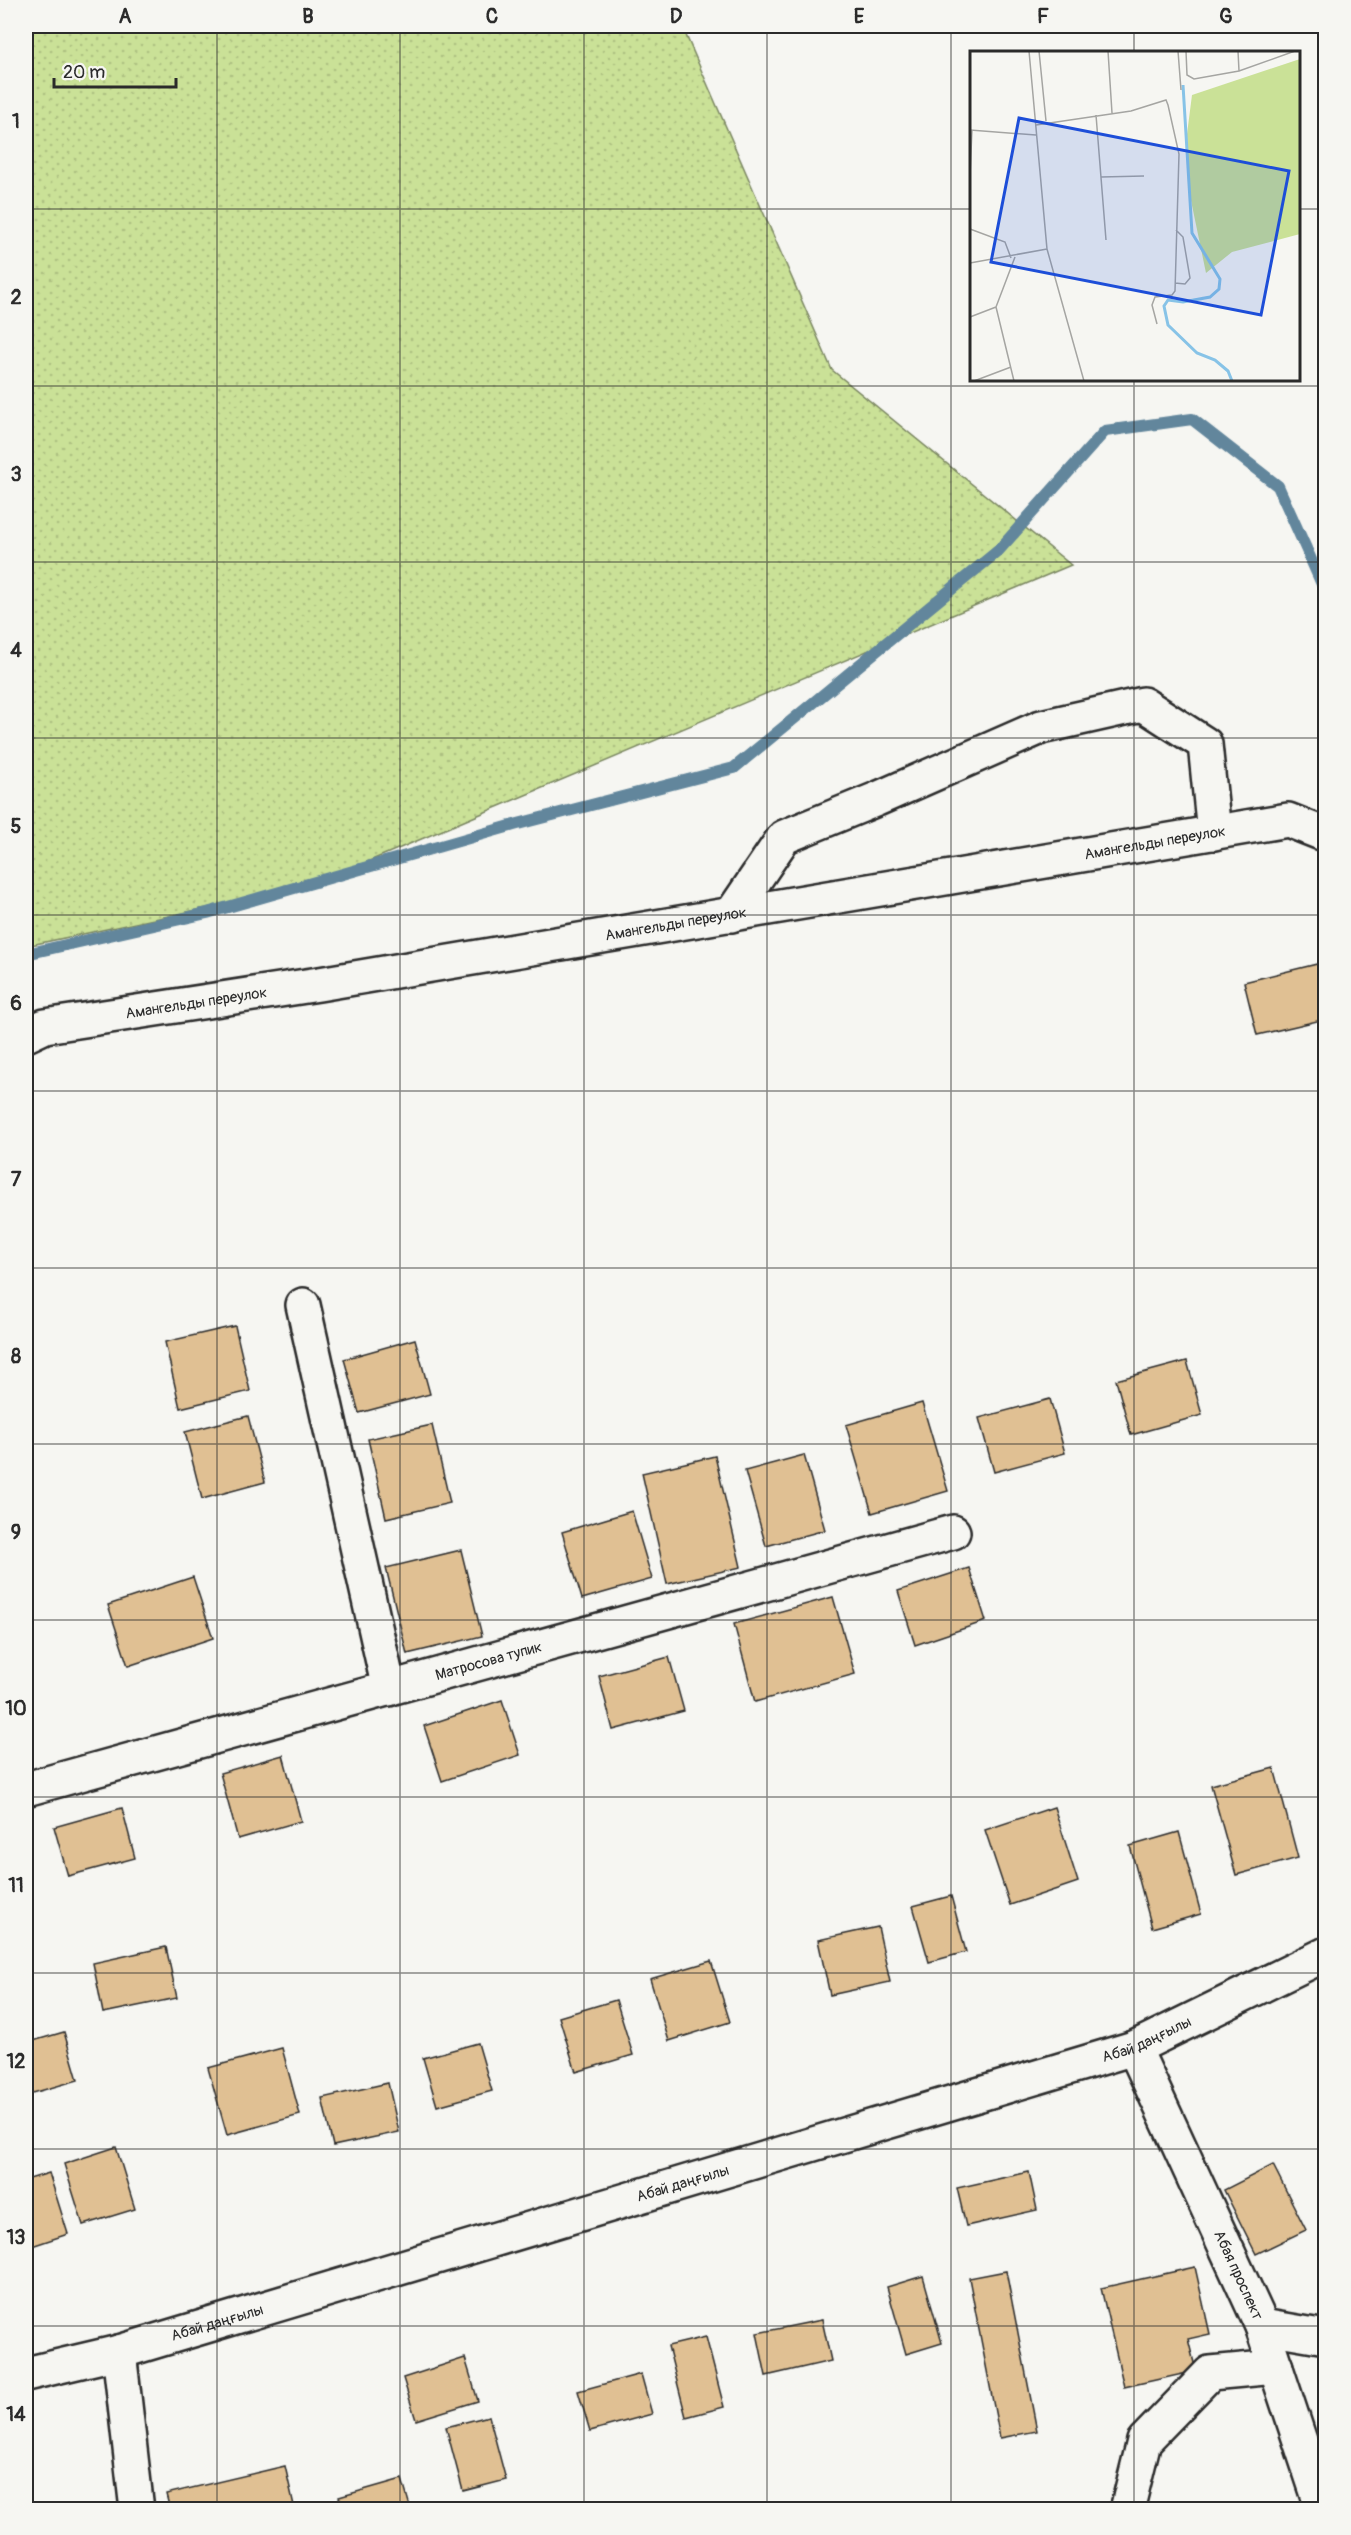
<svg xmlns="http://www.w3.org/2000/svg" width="1351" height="2535" font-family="Pangolin,sans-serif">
  <defs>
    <pattern id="grass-dots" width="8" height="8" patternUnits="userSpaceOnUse" patternTransform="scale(1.5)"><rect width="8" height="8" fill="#cae197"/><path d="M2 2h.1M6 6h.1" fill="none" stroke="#aec182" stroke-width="1.8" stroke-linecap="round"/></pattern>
  </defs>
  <rect width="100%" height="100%" fill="#f6f6f2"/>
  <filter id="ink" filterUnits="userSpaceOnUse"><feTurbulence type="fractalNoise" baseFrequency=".0167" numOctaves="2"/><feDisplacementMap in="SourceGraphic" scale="12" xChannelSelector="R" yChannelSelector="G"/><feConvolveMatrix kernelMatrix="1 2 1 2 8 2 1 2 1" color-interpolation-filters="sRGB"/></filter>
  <g filter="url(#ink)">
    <path fill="url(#grass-dots)" stroke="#7a8661" stroke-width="1.5" d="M26,26H682L832,370L1071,565L310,886L26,946Z"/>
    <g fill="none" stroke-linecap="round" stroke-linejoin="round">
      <path stroke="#62869c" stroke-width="12" d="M26,954L207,913L514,825L734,768L998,551L1105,431L1192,419L1278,486L1326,593"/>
    </g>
    <path fill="#e0c093" stroke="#2b2b2b" stroke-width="1.5" d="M1317,964L1326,996V1019L1257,1035L1244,982Z
      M235,1326L250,1391L180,1408L165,1342Z
      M415,1339L430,1394L359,1413L344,1359Z
      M1187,1361L1202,1415L1131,1435L1116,1380Z
      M1050,1399L1065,1453L994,1472L979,1418Z
      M922,1403L948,1491L872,1513L846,1425Z
      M248,1416L265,1482L202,1499L185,1432Z
      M432,1425L450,1503L386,1518L368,1439Z
      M804,1455L825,1530L766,1546L745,1471Z
      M715,1456L741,1567L667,1584L642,1473Z
      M632,1511L652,1579L582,1599L562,1532Z
      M461,1550L482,1636L407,1654L386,1568Z
      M969,1568L986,1621L915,1645L898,1591Z
      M193,1577L213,1638L128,1666L108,1605Z
      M833,1597L855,1674L755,1702L734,1624Z
      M669,1657L684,1711L613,1730L599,1676Z
      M502,1700L520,1755L442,1781L424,1726Z
      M283,1755L301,1821L238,1839L220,1773Z
      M1274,1768L1298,1858L1236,1875L1211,1785Z
      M1054,1807L1078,1882L1010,1905L985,1830Z
      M122,1808L135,1858L68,1876L54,1827Z
      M1179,1832L1201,1914L1152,1928L1130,1846Z
      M951,1896L966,1952L929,1962L913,1906Z
      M878,1927L890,1982L830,1995L818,1940Z
      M166,1947L177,1998L103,2013L93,1963Z
      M711,1961L730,2022L669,2041L650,1979Z
      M616,2000L633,2055L576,2072L559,2017Z
      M64,2032L78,2080L26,2095V2043Z
      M478,2043L492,2091L437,2106L423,2058Z
      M282,2048L300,2115L227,2135L208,2068Z
      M388,2083L399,2132L333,2146L322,2098Z
      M116,2147L135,2209L83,2225L64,2164Z
      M1273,2165L1306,2230L1256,2254L1224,2190Z
      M1029,2172L1037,2210L966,2226L957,2188Z
      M49,2173L68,2234L26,2248V2180Z
      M1195,2267L1210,2334L1188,2339L1196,2371L1124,2387L1101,2288Z
      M1006,2271L1037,2431L1000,2438L969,2278Z
      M923,2276L942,2343L906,2354L887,2287Z
      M822,2320L831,2361L766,2376L757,2333Z
      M706,2337L724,2407L686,2417L668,2346Z
      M465,2358L478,2401L416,2420L403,2378Z
      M641,2374L652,2414L590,2431L578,2391Z
      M489,2416L506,2480L463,2491L446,2427Z
      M285,2466L295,2510H170L166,2494Z
      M402,2479L411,2510H343L339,2497Z"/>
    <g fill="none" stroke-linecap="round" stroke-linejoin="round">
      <defs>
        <g id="minor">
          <path d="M731,915L784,837L877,799L1041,727L1143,704L1205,744L1214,833"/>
          <path id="s1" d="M26,1035L45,1026L319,984L1288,820L1326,835"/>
          <path d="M303,1305L389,1689"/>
          <path id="s2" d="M26,1789L953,1532"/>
          <path id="s3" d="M1134,2048L1262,2326L1323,2510"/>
          <path d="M1262,2326L1326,2337"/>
          <path d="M119,2352L137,2510"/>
          <path id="s4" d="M26,2374L119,2352L1134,2048L1326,1954"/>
          <path d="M1127,2510L1144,2441L1210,2373L1276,2367"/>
        </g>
      </defs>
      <use href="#minor" stroke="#2b2b2b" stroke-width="38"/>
      <use href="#minor" stroke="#f6f6f2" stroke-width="33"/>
    </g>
  </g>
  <path fill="none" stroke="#2b2b2b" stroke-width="1.5" stroke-opacity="0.55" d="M217,26V2510M400,26V2510M584,26V2510M767,26V2510M951,26V2510M1134,26V52M26,209H972M1298,209H1326M1134,380V2510M26,386H1326M26,562H1326M26,738H1326M26,915H1326M26,1091H1326M26,1268H1326M26,1444H1326M26,1620H1326M26,1797H1326M26,1973H1326M26,2149H1326M26,2326H1326"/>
  <g text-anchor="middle" stroke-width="5" stroke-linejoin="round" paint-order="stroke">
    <g font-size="15" fill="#2b2b2b" stroke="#f6f6f2">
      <text dy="5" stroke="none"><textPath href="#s1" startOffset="1146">Амангельды переулок</textPath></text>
      <text dy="5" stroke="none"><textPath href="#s1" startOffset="660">Амангельды переулок</textPath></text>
      <text dy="5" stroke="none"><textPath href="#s1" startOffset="174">Амангельды переулок</textPath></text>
      <text dy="5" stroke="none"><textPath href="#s2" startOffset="480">Матросова тупик</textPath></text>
      <text dy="5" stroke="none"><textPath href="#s4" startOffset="1170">Абай даңғылы</textPath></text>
      <text dy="5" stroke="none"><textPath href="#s4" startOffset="684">Абай даңғылы</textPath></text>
      <text dy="5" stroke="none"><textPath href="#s3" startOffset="250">Абая проспект</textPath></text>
      <text dy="5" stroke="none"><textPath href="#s4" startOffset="198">Абай даңғылы</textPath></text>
    </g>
  </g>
  <g transform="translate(970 51)">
    <rect width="330" height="330" fill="#f6f6f2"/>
    <path d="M330,8V183L262,201L236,222L218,135L217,83L222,44Z" fill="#cae197"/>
    <path fill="none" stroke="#87c3e7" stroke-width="3" d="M213,34L222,182L250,228L249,238L240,246L213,251L198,249L194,255L198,274L227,302L245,309L258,320L262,330"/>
    <path fill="none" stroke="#a5a5a2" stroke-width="1.5" d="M59,0L77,198L114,330M69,0L76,70M138,0L142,62M208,0L211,39M216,0L217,24L224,28L269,20L325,0M268,0L269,20M126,64L136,189M66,74L161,60L196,49L198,54L209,103L205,240L202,244L185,246L182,254L187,273M0,79L66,84M0,124L2,79M131,126L174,125M0,178L35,191L41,207M0,212L77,198M205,232L215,233L220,227L213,186L206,179M0,266L26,256M4,330L41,316M44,330L26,256L45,206"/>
    <path fill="#1d4ed8" fill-opacity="0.15" stroke="#1d4ed8" stroke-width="3" d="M49,67L319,120L291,264L21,211Z"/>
    <rect width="330" height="330" fill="none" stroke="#2b2b2b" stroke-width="3"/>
  </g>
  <rect width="1351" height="2535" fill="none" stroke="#f6f6f2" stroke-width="66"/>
  <path d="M54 78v9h122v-9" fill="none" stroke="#2b2b2b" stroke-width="3"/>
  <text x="63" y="78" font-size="18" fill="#2b2b2b" stroke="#f6f6f2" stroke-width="4.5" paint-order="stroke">20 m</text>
  <rect x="33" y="33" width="1285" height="2469" fill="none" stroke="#2b2b2b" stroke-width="2"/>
  <g font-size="20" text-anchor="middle" font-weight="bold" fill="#2b2b2b">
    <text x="125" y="23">A</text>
    <text x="308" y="23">B</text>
    <text x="492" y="23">C</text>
    <text x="676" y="23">D</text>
    <text x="859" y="23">E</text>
    <text x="1043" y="23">F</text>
    <text x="1226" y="23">G</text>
    <text x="16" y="128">1</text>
    <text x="16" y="304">2</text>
    <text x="16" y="481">3</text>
    <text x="16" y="657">4</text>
    <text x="16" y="833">5</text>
    <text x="16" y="1010">6</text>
    <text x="16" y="1186">7</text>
    <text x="16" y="1363">8</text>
    <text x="16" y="1539">9</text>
    <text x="16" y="1715">10</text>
    <text x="16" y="1892">11</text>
    <text x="16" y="2068">12</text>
    <text x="16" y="2244">13</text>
    <text x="16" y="2421">14</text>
  </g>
</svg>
